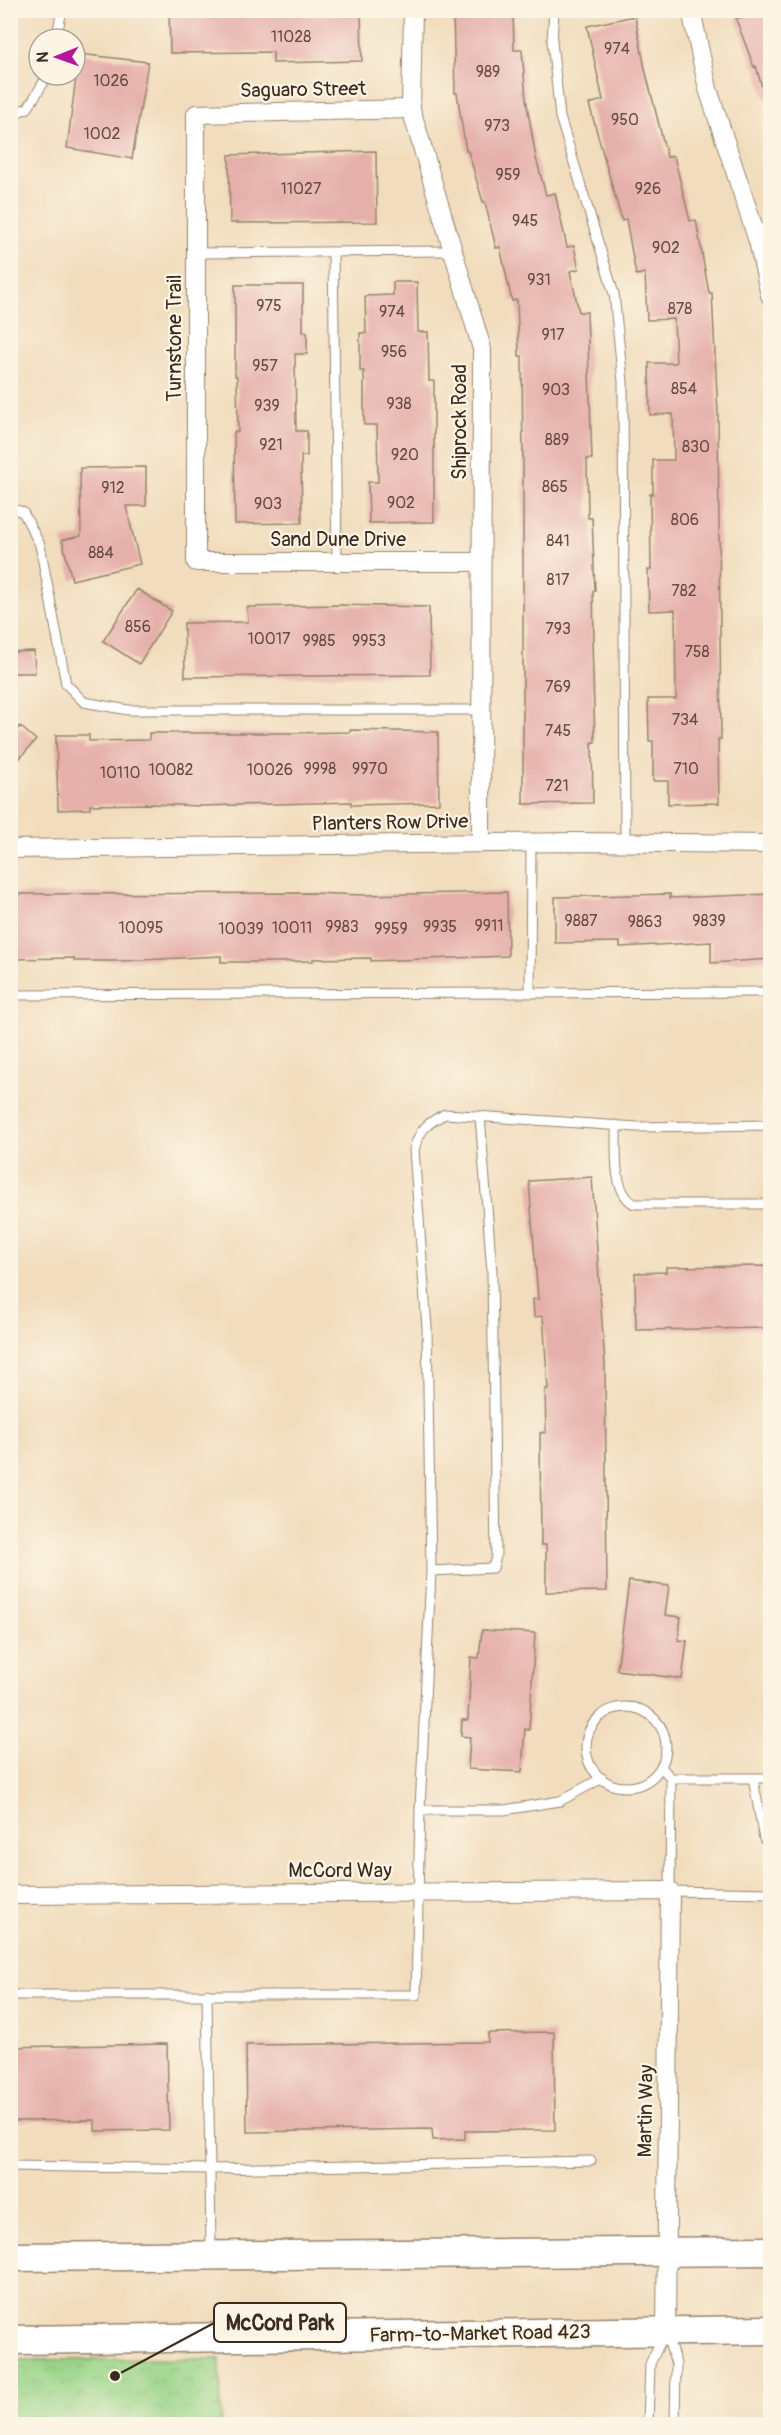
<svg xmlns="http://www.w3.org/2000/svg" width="781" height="2435" font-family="Pangolin,sans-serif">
  <defs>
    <pattern id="park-crowns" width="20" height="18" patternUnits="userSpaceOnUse" patternTransform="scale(1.5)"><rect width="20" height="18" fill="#99d488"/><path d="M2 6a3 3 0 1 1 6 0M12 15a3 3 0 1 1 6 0" fill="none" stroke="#85b675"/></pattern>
  </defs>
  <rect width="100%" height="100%" fill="#fcf5e5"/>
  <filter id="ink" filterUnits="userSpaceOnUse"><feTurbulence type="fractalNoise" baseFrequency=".0167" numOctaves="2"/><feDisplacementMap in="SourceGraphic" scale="12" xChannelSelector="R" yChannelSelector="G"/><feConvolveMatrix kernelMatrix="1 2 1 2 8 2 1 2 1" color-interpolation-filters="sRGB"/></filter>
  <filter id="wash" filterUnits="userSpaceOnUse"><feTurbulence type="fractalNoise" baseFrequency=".008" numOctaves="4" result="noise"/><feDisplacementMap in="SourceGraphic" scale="24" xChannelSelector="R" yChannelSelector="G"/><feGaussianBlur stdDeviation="1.35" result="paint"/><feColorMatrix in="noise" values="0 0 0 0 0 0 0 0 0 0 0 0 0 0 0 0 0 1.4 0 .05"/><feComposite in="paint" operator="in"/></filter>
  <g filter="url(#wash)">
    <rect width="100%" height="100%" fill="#f1ddbd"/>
    <path fill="url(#park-crowns)" stroke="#6a7f53" stroke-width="1.5" d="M220,2359L221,2424H11V2360Z"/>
    <g id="blocks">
      <path fill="#e5afaa" d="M169,10H361L362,61L273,63V52L170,53Z
        M453,10H513L514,50H522L526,99L536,158L546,195L555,193L567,247L574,246L579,269L570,271L579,312H587L592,459H587L588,518H592L595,591H593L594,640L592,641L595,742H592L593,803L523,804V468L522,356H519L517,300L512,301L500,247L496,248L485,202H483L468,151H466L457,93H455Z
        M761,10H771V97L765,98L756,66L754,67L736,19Z
        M635,16L645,69L667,157L674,156L690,221L696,220L709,293H712L718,414L721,739H718L719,803L668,804V781H653V741H649L648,699H676L675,610L649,611L648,570H651L650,494H653V460H674L673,414L650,415L649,363H676L674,319L647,320L645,273L636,275L626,219L622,221L589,104L603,100L587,26Z
        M79,54L148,62L132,159L67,148Z
        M376,151L377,222L230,223L229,155Z
        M393,282H417L418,332H428L429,381H434V522L369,523L368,482H378L377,425H364V371H360V333H366L365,296L393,295Z
        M235,285H303V332H307V354H295L296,431H307V456H301L302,523L235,524L234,432H238L237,376H235Z
        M146,467V506H126L140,564L72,580L62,540L81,536L80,468Z
        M137,589L172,611L139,664L103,641Z
        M339,605L429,607L430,675L185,677L184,623L248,622L247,607Z
        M34,651L35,673H10V652Z
        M20,726L36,740L10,769V737Z
        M350,730L438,732L439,803L351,805V802L201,806L150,804L90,805V809L58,810L56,735H89V741L149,740V733H289L350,732Z
        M507,892L508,956L371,961V958L313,959V961L272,962H221V956L121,961H74V958L10,959V894L312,893L362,895Z
        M670,894V898L771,894V959L711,963V942L620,947V942L555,943V897Z
        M592,1177L605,1365L607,1591L546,1592V1545H541L540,1433L546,1432L545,1389H548L543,1316L534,1317L533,1299H538L529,1181Z
        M771,1266V1328L636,1330L635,1273L666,1272V1267Z
        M629,1581L669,1586L665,1615L681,1617L678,1640L687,1641L682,1679L617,1670Z
        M482,1630L535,1633L529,1730L525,1729L522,1772L468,1769L470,1737L461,1736L462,1720H468L471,1657L479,1658Z
        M554,2032L555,2130L465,2131V2139L433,2140L432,2129L247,2132L246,2045L488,2042V2033Z
        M167,2044L169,2130L95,2131V2120L10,2121V2047Z"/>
    </g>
  </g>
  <g filter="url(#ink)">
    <use href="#blocks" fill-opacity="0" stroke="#96846e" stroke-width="1.5"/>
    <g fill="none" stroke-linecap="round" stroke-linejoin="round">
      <defs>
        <path id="lane" d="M554,10L552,41L560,117L614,294L623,382L625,843
          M56,39L62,10
          M10,115L28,108L48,75
          M333,252L337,562
          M196,253L453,251
          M10,508L23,512L40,545L66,684L84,702L128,710H481
          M530,993L531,843
          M10,995L770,992
          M616,1125C617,1149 611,1190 634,1204H770
          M431,1571L493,1568L496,1556L492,1272L480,1116
          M586 1747a40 40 0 1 1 80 0a40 40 0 1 1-80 0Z
          M661,1767L671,1778L670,1891L770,1893
          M602,1778L560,1801L504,1810H420L431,1571L427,1328L414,1150C419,1130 427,1123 445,1114L637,1127L770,1125
          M671,1778H770
          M753,1778L764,1839H770
          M10,1995H416L420,1810
          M10,2166L210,2169L207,1994
          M211,2253L210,2169L591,2161
          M667,2336L676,2364L675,2424
          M648,2424L650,2364L663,2336"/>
        <path id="street" d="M413,10L411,109L482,349L481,843
          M691,10L708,89L758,241L770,295
          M411,109L196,114V562H481
          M10,849L576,842L770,844
          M10,1895L670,1891L666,2331"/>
        <path id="primary" d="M10,2257L770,2251
          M10,2340L770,2330"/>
      </defs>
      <use href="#lane" stroke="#96846e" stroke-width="11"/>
      <use href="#street" stroke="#96846e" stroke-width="20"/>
      <use href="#primary" stroke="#96846e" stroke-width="31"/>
      <use href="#lane" stroke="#fff" stroke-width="9"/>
      <use href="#street" stroke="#fff" stroke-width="18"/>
      <use href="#primary" stroke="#fff" stroke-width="28"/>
    </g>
  </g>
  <g text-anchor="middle" stroke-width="4.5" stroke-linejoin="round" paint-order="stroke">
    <g font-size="16" fill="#664b41">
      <text x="291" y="42">11028</text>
      <text x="617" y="54">974</text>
      <text x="488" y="77">989</text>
      <text x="111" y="86">1026</text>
      <text x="625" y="125">950</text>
      <text x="497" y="131">973</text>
      <text x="102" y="139">1002</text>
      <text x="508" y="180">959</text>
      <text x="301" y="194">11027</text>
      <text x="648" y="194">926</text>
      <text x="525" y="226">945</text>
      <text x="666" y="253">902</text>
      <text x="539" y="285">931</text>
      <text x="269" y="311">975</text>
      <text x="680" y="314">878</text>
      <text x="392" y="317">974</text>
      <text x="553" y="340">917</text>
      <text x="394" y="357">956</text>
      <text x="265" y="371">957</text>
      <text x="684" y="394">854</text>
      <text x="556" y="395">903</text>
      <text x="399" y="409">938</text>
      <text x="267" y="411">939</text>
      <text x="557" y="445">889</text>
      <text x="271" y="450">921</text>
      <text x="696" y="452">830</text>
      <text x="405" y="460">920</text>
      <text x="555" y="492">865</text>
      <text x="113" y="493">912</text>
      <text x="401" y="508">902</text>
      <text x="268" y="509">903</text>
      <text x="685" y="525">806</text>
      <text x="558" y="546">841</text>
      <text x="101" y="558">884</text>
      <text x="558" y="585">817</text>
      <text x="684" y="596">782</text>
      <text x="138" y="632">856</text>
      <text x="558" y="634">793</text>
      <text x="269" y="644">10017</text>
      <text x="319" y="646">9985</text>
      <text x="369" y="646">9953</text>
      <text x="697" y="657">758</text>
      <text x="558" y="692">769</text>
      <text x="685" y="725">734</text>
      <text x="558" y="736">745</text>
      <text x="320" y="774">9998</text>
      <text x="370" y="774">9970</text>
      <text x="686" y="774">710</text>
      <text x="171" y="775">10082</text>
      <text x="270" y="775">10026</text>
      <text x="120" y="778">10110</text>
      <text x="557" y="791">721</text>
      <text x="581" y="926">9887</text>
      <text x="709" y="926">9839</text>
      <text x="645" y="927">9863</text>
      <text x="489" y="931">9911</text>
      <text x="342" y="932">9983</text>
      <text x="440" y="932">9935</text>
      <text x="141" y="933">10095</text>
      <text x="292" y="933">10011</text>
      <text x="241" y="934">10039</text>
      <text x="391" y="934">9959</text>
    </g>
    <g font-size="20" fill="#3b2a1e" stroke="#fcf5e5">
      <text transform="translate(303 89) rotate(-1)" y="7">Saguaro Street</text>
      <text transform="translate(174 338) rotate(-90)" y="7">Turnstone Trail</text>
      <text transform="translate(459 422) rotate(-90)" y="7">Shiprock Road</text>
      <text x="338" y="546">Sand Dune Drive</text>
      <text transform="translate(390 822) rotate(-1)" y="7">Planters Row Drive</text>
      <text x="340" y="1877">McCord Way</text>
      <text transform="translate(645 2111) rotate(-89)" y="7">Martin Way</text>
      <text transform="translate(480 2333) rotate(-1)" y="7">Farm-to-Market Road 423</text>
    </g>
  </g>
  <path fill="none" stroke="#3b2a1e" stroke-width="2" d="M115 2376L214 2323"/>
  <circle fill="#3b2a1e" stroke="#fcf5e5" stroke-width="2" cx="115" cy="2376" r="6"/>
  <rect fill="#fcf5e5" stroke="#3b2a1e" stroke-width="2" x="214" y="2303" width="132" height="39" rx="6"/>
  <g font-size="21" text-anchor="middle" font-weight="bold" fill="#3b2a1e">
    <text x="280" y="2330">McCord Park</text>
  </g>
  <rect width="781" height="2435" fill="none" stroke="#fcf5e5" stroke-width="36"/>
  <g transform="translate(57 57) rotate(269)"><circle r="28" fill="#fcf5e5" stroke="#afa495" stroke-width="1.5"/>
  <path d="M0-4.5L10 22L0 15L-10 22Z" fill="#b5179e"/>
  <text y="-9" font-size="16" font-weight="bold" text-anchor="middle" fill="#3b2a1e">N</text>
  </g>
</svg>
